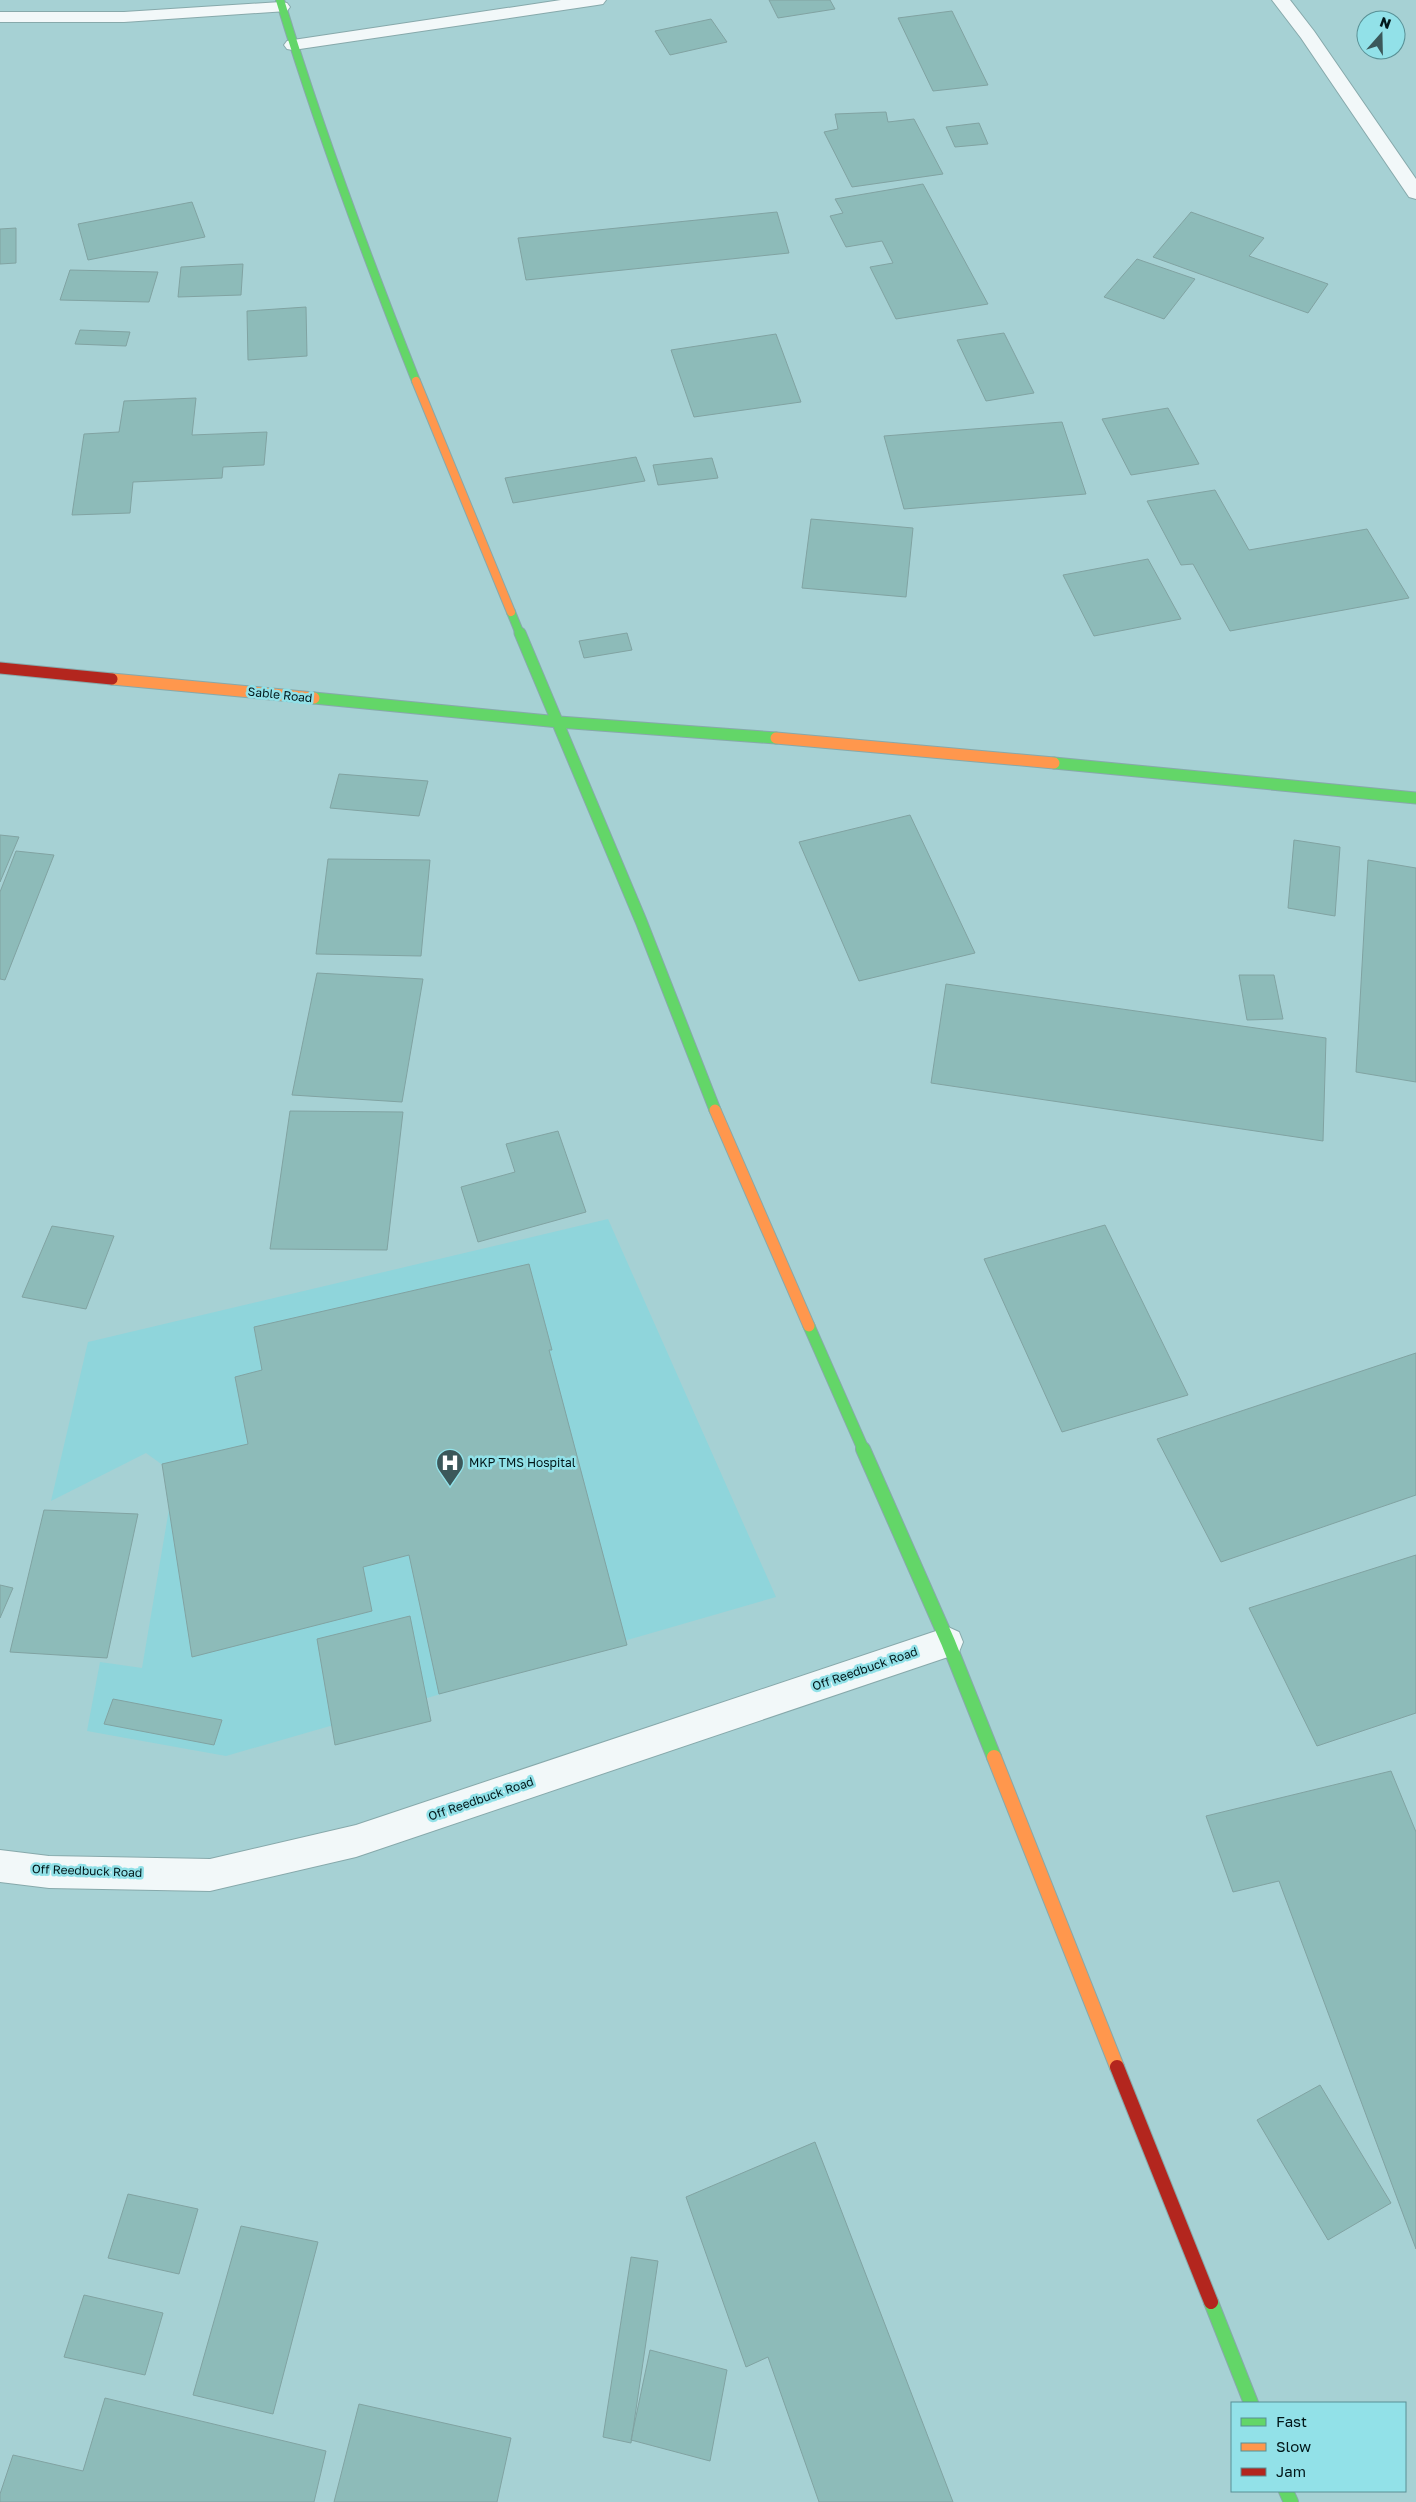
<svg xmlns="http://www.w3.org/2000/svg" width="1416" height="2502" font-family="'Golos Text',sans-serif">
  <rect width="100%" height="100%" fill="#a6d1d4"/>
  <path fill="#8fd5db" d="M608,1219L776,1597L226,1756L87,1731L100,1662L142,1668L175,1474L146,1453L51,1501L88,1342Z"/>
  <path fill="#8dbbb9" stroke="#81a3a2" d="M769,0H830L835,9L778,18Z
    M952,11L988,85L933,91L898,18Z
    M711,19L727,42L670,55L655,31Z
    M886,112L888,122L914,119L943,174L852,187L824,132L838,129L835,114Z
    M979,123L988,144L955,147L946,127Z
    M923,184L988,304L896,319L870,267L893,263L882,241L846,247L830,216L843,213L835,199Z
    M192,202L205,237L88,260L78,224Z
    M777,212L789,253L526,280L518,238Z
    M1191,212L1264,238L1249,256L1328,284L1308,313L1153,257Z
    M16,228V263L0,264V229Z
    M1137,259L1195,279L1164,319L1104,297Z
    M243,264L241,295L178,297L181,267Z
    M70,270L158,272L149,302L60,300Z
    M306,307L307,356L248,360L247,311Z
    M80,330L130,332L126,346L75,344Z
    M1004,333L1034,393L986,401L957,340Z
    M776,334L801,402L694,417L671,350Z
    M196,398L192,435L267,432L264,465L223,467L222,478L133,482L130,513L72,515L84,434L119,432L124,401Z
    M1168,408L1199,464L1131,475L1102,419Z
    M1062,422L1086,494L904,509L884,436Z
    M636,457L645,481L513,503L505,478Z
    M712,458L718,478L658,485L653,465Z
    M1215,490L1249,550L1367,529L1409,598L1230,631L1193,564L1181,565L1147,501Z
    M811,519L913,528L906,597L802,588Z
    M1148,559L1181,619L1094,636L1063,575Z
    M627,633L632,650L584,658L579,641Z
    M339,774L428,781L419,816L330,808Z
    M910,815L975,953L859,981L799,842Z
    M0,835L19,837L0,882Z
    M1294,840L1340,847L1335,916L1288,908Z
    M16,851L54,855L5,980L0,979V892Z
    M328,859L430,860L421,956L316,954Z
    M1368,860L1416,868V1082L1356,1072Z
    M317,973L423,979L402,1102L292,1095Z
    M1239,975H1274L1283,1019L1247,1020Z
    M946,984L1326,1038L1323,1141L931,1083Z
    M290,1111L403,1112L387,1250L270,1249Z
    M558,1131L586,1212L478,1242L461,1187L515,1172L506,1144Z
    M1105,1225L1188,1395L1062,1432L984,1259Z
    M52,1226L114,1236L86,1309L22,1297Z
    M529,1264L552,1350H549L627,1645L439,1694L409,1555L363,1567L372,1611L192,1657L162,1464L248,1444L235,1377L262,1370L254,1327Z
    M1416,1353V1495L1221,1562L1157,1439Z
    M44,1510L138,1514L107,1658L10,1652Z
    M1416,1555V1713L1317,1746L1249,1608Z
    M0,1585L13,1588L0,1618Z
    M410,1616L431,1721L335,1745L317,1639Z
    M113,1699L222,1720L214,1745L104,1724Z
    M1391,1771L1416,1832V2249L1279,1881L1233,1892L1206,1816Z
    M1320,2085L1391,2203L1328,2240L1257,2120Z
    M815,2142L953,2502H819L768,2357L746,2367L686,2197Z
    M128,2194L198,2209L179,2274L108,2258Z
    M241,2226L318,2242L273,2414L193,2395Z
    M631,2257L658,2261L631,2443L603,2437Z
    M84,2295L163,2313L145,2375L64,2357Z
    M650,2350L727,2370L710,2461L631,2440Z
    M105,2398L326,2451L314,2502H0V2494L13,2455L83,2471Z
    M359,2404L511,2438L497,2502H334Z"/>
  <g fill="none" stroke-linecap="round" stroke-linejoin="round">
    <defs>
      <path id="street" d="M561,0H606L603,4L597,5L293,50L287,49L284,45L287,41L293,40Z
        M1272,0H1290L1314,31L1416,179V199L1409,197L1301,38Z
        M281,2L287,3L290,7L287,11L124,22H0V12H124Z
        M948,1627L959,1632L963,1642L959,1652L948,1657L356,1857L210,1891L49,1888L0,1882V1850L49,1856L210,1859L356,1825Z"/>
      <path id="fast-far2" d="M280,0C319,129 366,255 416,381
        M511,612L520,634"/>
      <path id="fast-far1" d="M520,633L641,921L715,1110
        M314,698L559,722L776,738
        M1054,763L1416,798
        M809,1326L864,1451"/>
      <path id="fast" d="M863,1449L948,1642L994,1757
        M1211,2302L1251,2403
        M1286,2491L1291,2502"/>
      <path id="slow-far2" d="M416,381L511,612"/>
      <path id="slow-far1" d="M112,679L314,698
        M776,738L1054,763
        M715,1110L809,1326"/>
      <path id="slow" d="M994,1757L1117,2067"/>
      <path id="jam-far1" d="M0,668L112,679"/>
      <path id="jam" d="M1117,2067L1211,2302"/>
    </defs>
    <use href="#street" stroke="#87a9ab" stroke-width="2"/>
    <use href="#fast-far2" stroke="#87a9ab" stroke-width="10"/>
    <use href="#fast-far1" stroke="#87a9ab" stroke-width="13"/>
    <use href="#fast" stroke="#87a9ab" stroke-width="16"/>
    <use href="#slow-far2" stroke="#87a9ab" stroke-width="10"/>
    <use href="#slow-far1" stroke="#87a9ab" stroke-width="13"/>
    <use href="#slow" stroke="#87a9ab" stroke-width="16"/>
    <use href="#jam-far1" stroke="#87a9ab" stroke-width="13"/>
    <use href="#jam" stroke="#87a9ab" stroke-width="16"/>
    <use href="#street" fill="#f2f8f9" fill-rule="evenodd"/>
    <use href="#fast-far2" stroke="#63d668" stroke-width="8"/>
    <use href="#fast-far1" stroke="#63d668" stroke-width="11"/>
    <use href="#fast" stroke="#63d668" stroke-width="14"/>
    <use href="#slow-far2" stroke="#ff974d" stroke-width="8"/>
    <use href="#slow-far1" stroke="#ff974d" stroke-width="11"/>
    <use href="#slow" stroke="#ff974d" stroke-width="14"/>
    <use href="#jam-far1" stroke="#b3261e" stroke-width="11"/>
    <use href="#jam" stroke="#b3261e" stroke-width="14"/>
  </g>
  <defs>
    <symbol id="hospital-pin" viewBox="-11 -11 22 30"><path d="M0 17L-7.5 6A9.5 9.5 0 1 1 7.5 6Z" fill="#3b585a" stroke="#92e1e8"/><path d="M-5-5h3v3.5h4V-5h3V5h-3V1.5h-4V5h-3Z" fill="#fff"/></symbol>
  </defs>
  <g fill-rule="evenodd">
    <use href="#hospital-pin" x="434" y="1447" width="32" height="43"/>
  </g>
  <g text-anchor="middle" stroke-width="5" stroke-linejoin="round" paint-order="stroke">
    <g font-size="12" fill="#011719" stroke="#92e1e8">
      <text transform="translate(280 695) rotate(6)" y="4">Sable Road</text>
      <text transform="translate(865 1669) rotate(-19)" y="4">Off Reedbuck Road</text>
      <text transform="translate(481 1799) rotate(-19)" y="4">Off Reedbuck Road</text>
      <text transform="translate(87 1871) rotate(2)" y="4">Off Reedbuck Road</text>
    </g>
    <g font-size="12" fill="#011719" stroke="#92e1e8" text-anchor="start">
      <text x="469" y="1467">MKP TMS Hospital</text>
    </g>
  </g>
  <rect x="1231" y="2402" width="175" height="90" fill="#92e1e8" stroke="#589095"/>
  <rect x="1241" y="2418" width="25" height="8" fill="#63d668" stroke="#589095"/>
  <text x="1276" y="2427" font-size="15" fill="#011719">Fast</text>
  <rect x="1241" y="2443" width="25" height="8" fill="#ff974d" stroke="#589095"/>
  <text x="1276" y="2452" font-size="15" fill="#011719">Slow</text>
  <rect x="1241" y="2468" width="25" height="8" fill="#b3261e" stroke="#589095"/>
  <text x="1276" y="2477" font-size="15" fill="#011719">Jam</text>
  <g transform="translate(1381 35) rotate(20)"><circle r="24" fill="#92e1e8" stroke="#589095"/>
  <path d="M0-4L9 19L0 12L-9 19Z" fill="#3b585a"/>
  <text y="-8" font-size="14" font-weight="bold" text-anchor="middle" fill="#011719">N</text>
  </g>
</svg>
